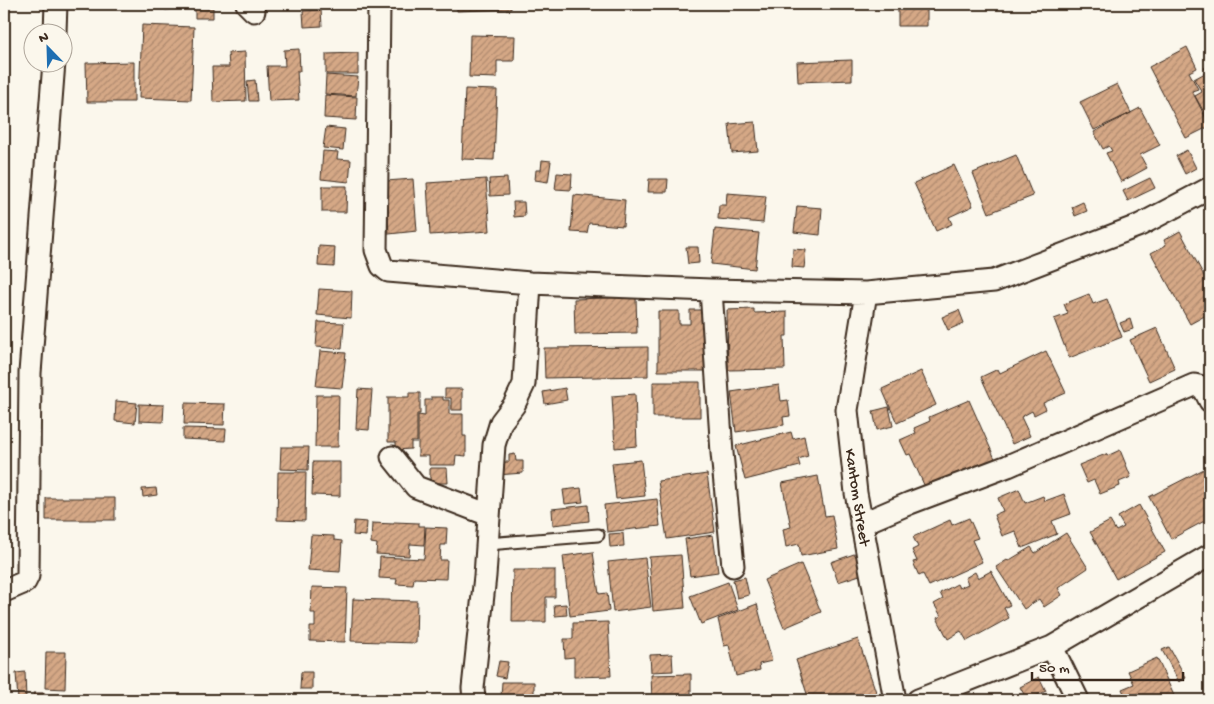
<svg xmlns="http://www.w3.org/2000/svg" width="1214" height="704" font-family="'Gochi Hand',sans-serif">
  <defs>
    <pattern id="building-hatch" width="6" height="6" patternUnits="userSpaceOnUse" patternTransform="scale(1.25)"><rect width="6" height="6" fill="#d5a886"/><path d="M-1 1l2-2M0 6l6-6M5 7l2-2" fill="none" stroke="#ae896d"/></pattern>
  </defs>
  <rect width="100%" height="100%" fill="#fbf7ec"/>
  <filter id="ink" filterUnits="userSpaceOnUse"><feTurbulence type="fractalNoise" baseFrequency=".02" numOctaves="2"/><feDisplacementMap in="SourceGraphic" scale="10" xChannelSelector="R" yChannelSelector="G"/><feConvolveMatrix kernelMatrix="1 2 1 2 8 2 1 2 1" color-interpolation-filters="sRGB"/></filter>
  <g filter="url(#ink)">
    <path fill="url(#building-hatch)" stroke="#3b2a1e" d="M165,4H216V6L165,10Z
      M457,4H511V9L457,11Z
      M898,4H927V26H898Z
      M195,8H213V18H195Z
      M321,10L322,26L304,27L303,11Z
      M142,25L194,27L191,100L139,98Z
      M470,35L515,36L514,61H497V78L469,77Z
      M1187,47L1197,68L1189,72L1198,89L1192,91L1210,126L1186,138L1149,67Z
      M299,49L300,71H297L299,100L269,101L267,66H285L284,50Z
      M245,52L246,101L213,102L212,67H229L228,53Z
      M358,53V74H326V54Z
      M852,60V80L798,82L797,62Z
      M134,62V102H87L86,63Z
      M1210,65V123L1195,96L1202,92L1194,79L1207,72L1204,68Z
      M326,75L358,77L356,96L325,94Z
      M255,80L257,101H249L247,81Z
      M1117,84L1131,113L1094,130L1080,102Z
      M465,89L497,90L494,160L462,159Z
      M325,95L357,97L356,120L324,118Z
      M1140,108L1160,145L1140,155L1147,168L1121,182L1106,153L1112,151L1109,146L1103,149L1094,132Z
      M755,122L758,151L732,153L729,124Z
      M326,127L345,129L343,150L323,148Z
      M1187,150L1196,168L1185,174L1176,156Z
      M323,151L338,152L337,159L351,160L349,182L321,179Z
      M1016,155L1033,196L989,213L973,173Z
      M542,160L551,161L548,182L535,180L536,170H541Z
      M954,165L973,206L949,217L952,224L936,231L914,183Z
      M557,173L572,174L571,190L555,189Z
      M507,178L508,195L490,196L489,179Z
      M1150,178L1155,188L1128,201L1123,191Z
      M413,179L417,231L389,234L386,181Z
      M486,179L490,231L430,235L427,183Z
      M649,179H668L667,192H648Z
      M322,186H347L346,212H322Z
      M727,193L766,196L763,223L718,219L719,205H726Z
      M574,195L625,200L623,226L589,223L587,233L571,232Z
      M513,202H524L525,216L514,217Z
      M1083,202L1087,211L1075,216L1072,207Z
      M797,206L822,208L820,235L794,232Z
      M715,229L759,233L755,269L711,264Z
      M1180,231L1210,287V313L1190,324L1151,253L1166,245L1164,240Z
      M319,246L335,247L334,267L318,266Z
      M686,247H698L699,263L688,264Z
      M793,249L806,250L804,268L792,267Z
      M319,289L352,291L351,318L317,315Z
      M1089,294L1093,304L1107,299L1122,337L1069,358L1054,319L1068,314L1064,304Z
      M636,297L637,333L575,334L574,299Z
      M754,309V313L787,312V336H784L785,369L728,370L727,310Z
      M690,310H703L709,371H658V311H679V324H690Z
      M959,310L964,323L948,330L942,317Z
      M1130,319L1133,329L1124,332L1120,323Z
      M318,322L344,323L342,349L316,347Z
      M1157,328L1175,369L1149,381L1130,340Z
      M648,347V376L545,378L544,348Z
      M320,351L346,353L342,388L316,386Z
      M1046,351L1066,393L1043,403L1046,409L1034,415L1032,411L1021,417L1030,436L1012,444L981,377L998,369L1000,373Z
      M921,371L936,405L897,423L882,389Z
      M653,382H700V417H653Z
      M779,385L781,401L788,400L790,416L783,417L784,425L736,432L731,392Z
      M565,388L567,400L545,404L543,392Z
      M358,389L372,390L369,430L356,429Z
      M445,389H462V410H451V398H445Z
      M409,393H420V414H417V442H411V449L396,450V442H388V397H409Z
      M635,394L637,446L615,448L612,396Z
      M316,395H339L338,447H315Z
      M431,397H443V400H449V414H463V436H466V456L456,455L455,465H429V456H418V415L425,416V400H431Z
      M969,400L996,461L953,479L952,475L925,487L910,454L907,455L900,440L916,433L914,428L930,421L929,417Z
      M116,401L137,403L135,423L115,421Z
      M185,403L225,404L224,425L184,424Z
      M139,404L164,405L163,422L139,421Z
      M889,407L893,426L877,430L873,411Z
      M183,428L226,429L225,441L183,439Z
      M791,432L793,439L804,436L808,456L798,459L800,466L745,480L736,446Z
      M281,447H309L308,470L280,469Z
      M1120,450L1131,477L1119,482L1120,486L1100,494L1094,480L1087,483L1079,465L1106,454L1107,456Z
      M515,454L516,461H523V473L497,475V462H509V455Z
      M641,460L645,496L616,499L612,463Z
      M313,462H340V496L312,495Z
      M430,468H447L448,483H430Z
      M1204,469L1210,481V518L1171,539L1149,497Z
      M278,472H306L305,521L277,520Z
      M707,474L715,532L667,539L658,481Z
      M818,476L825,516L832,515L838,549L801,556L799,544L786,547L783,529L791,527L782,483Z
      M156,488L157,495L143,497L142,489Z
      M581,488L583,502L565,504L563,490Z
      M1019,489L1025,503L1043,496L1045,501L1064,494L1071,514L1052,521L1057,534L1022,548L1015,531L1002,536L994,515L1003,511L998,498Z
      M46,498H115V520H46Z
      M657,499L660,526L607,532L604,505Z
      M588,505L589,521L553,525L552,509Z
      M1139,505L1165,552L1116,579L1090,532L1110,521L1116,531L1124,527L1118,517Z
      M969,518L978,538L972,540L982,562L929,586L923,574L919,576L913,562L917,561L912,550L918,547L913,537L950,520L952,525Z
      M354,521L367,522L366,536L353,535Z
      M394,522L419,523V526H425L424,545L410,544L409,556L376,554L377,544L371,543L372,523L394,524Z
      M426,527L447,528L446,545H441L440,560H447L446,579L414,578L413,585L396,584L397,579L379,578L380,557L424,559Z
      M623,533L624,546L610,547L609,534Z
      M1066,533L1088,568L1058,588L1062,595L1044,607L1039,599L1024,609L996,567L1007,560L1008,561L1031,547L1035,553Z
      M311,535L334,536V540L342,541L340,572L308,570Z
      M713,535L718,572L690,576L685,539Z
      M593,552L599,594L607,593L609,611L570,616L563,556Z
      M857,553L863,574L838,582L831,562Z
      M681,555L685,608L653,611L649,557Z
      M645,558L651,607L613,612L608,562Z
      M801,564L821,612L784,628L764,580Z
      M513,570H555V597H546V622H512Z
      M991,571L1010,605L1004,608L1009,618L967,641L961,631L948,639L937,618L941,616L934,604L943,599L940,593L957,584L959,588L968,584L965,578L975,572L978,578Z
      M745,577L749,595L737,598L733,580Z
      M728,582L738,610L701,624L690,596Z
      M312,587L347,588L345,642L310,641V627H315V613H311Z
      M353,599L417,601L416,643L351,641Z
      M566,604L567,615L555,616L554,605Z
      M757,604L772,661L759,664L760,670L736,676L729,645L724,646L718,619Z
      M608,622L611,676L574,677V657L565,658L564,639H573V623Z
      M858,639L877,695L860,700H809L796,660Z
      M1169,647L1186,678L1179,682L1162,650Z
      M46,652H66L65,689L45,688Z
      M672,654L673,671L651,672L650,655Z
      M1157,658L1176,700H1127L1122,689L1134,684L1128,671Z
      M499,661L508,662L505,678L496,676Z
      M25,672L26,700H18L16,673Z
      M301,672H312V689H300Z
      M691,674V700H652L651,675Z
      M1039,677L1046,691L1027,700L1020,687Z
      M502,682H534V697H501Z
      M34,693H45L44,700H34Z"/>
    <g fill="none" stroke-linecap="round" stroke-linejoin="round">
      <defs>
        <path id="service" d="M487,544L598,535"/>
        <path id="minor" d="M247,4L254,11
          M379,4L376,250L382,266L388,271L530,283L711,290L866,293L994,281L1140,225L1210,188
          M55,32L56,4
          M711,290L722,453L733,566
          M866,293L847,410L856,493L895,700
          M392,457L416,487L489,515
          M861,524L910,503L1008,466L1194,385L1203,387L1210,401
          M4,591L25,582L28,576L30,373L54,62
          M1052,647L1210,555
          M474,700L473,688L485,576L494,445L501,422L514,405L524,384L530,283
          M918,700L1052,647L1078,700"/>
      </defs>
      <use href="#service" stroke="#3b2a1e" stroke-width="15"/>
      <use href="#minor" stroke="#3b2a1e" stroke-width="25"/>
      <use href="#service" stroke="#fbf7ec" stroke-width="11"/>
      <use href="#minor" stroke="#fbf7ec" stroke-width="21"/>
    </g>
  </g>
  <g text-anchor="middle" stroke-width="5" stroke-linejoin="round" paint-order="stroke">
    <g font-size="16" fill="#3b2a1e" stroke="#fbf7ec">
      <text transform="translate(859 497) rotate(81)" y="6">Kantom Street</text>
    </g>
  </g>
  <rect width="1214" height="704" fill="none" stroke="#fbf7ec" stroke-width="20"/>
  <rect x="10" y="10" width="1194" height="684" fill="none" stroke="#3b2a1e" stroke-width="2" filter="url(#ink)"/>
  <g transform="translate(48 48) rotate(337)"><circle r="24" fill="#fbf7ec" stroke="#aea59a"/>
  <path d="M0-4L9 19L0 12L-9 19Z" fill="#1f6fb2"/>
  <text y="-8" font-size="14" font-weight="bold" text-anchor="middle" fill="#3b2a1e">N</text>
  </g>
  <path d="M1032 672v8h151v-8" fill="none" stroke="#3b2a1e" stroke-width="2.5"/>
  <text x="1039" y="672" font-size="15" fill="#3b2a1e" stroke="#fbf7ec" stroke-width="4" paint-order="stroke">50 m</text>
</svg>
